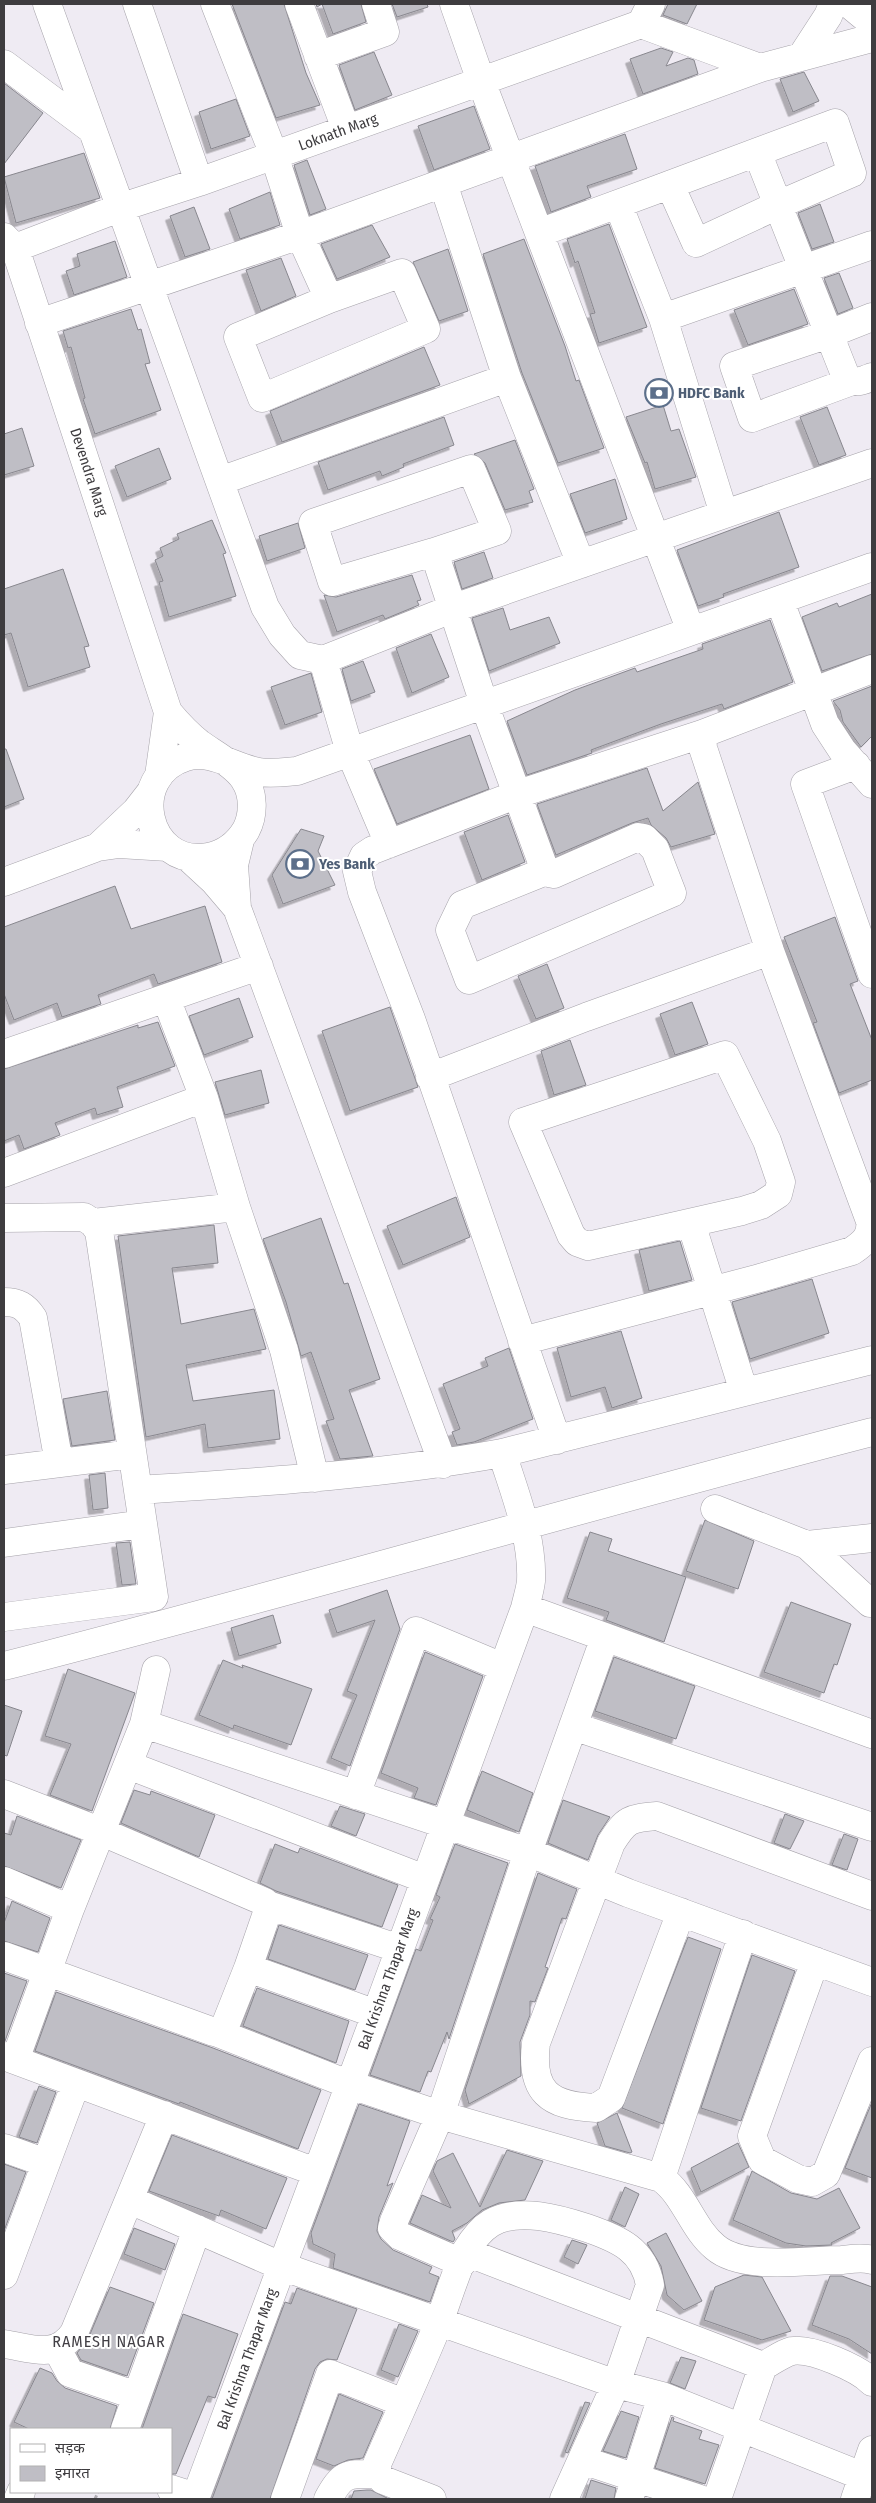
<svg xmlns="http://www.w3.org/2000/svg" width="876" height="2503" font-family="'Fira Sans Condensed','Noto Sans Devanagari',sans-serif">
  <defs>
    <filter id="shadow"><feDropShadow dx="-4.5" dy="4.5" stdDeviation="0" flood-color="#0004"/></filter>
  </defs>
  <rect width="100%" height="100%" fill="#efebf3"/>
  <path fill="#bfbec5" stroke="#88878e" filter="url(#shadow)" d="M232,4H284L306,73L320,105L276,118Z
    M316,4H361L366,22L333,34L322,4L317,7Z
    M392,4H427L428,7L397,17Z
    M668,4H697L687,24L663,15Z
    M661,48L673,52L666,66L688,58L694,60L698,74L643,94L630,59Z
    M374,52L392,95L355,110L339,65Z
    M804,72L819,101L793,112L780,79Z
    M4,83L43,113L4,164Z
    M236,99L250,136L211,149L199,112Z
    M474,106L490,149L434,170L418,126Z
    M625,134L637,169L587,186L591,197L551,212L535,166Z
    M84,153L100,198L16,223L4,177Z
    M307,160L326,209L310,215L294,165Z
    M270,192L280,225L240,239L229,209Z
    M820,204L834,242L812,249L798,213Z
    M194,207L210,249L185,257L170,216Z
    M609,224L647,327L599,343L590,314L595,313L578,261L575,263L567,239Z
    M372,225L390,257L337,279L321,244Z
    M524,239L565,346L576,381L579,380L604,448L558,463L522,373L483,254Z
    M115,241L127,277L74,295L66,271L80,266L77,254Z
    M448,249L468,311L439,321L413,262Z
    M281,258L296,296L261,311L246,270Z
    M839,273L853,308L838,314L824,278Z
    M794,289L808,324L748,345L734,310Z
    M131,309L138,330L141,329L150,363L145,364L161,410L95,434L83,399L85,398L71,347L68,348L63,331Z
    M424,347L440,385L282,442L270,411Z
    M663,405L671,431L679,429L696,477L655,489L647,462L645,463L626,417Z
    M827,407L846,455L819,465L800,417Z
    M444,417L454,445L403,464L404,467L382,476L380,471L328,490L318,462Z
    M22,428L34,466L4,475V434Z
    M515,440L534,489L529,491L533,502L505,510L485,463L474,454Z
    M159,448L171,479L127,497L115,466Z
    M615,479L627,519L585,533L570,494Z
    M779,512L799,567L723,594L724,597L698,606L677,550Z
    M212,520L226,553L223,554L236,596L169,617L159,582L163,581L155,560L163,556L160,548L179,539L177,534Z
    M298,523L305,548L267,561L259,536Z
    M484,552L493,578L462,589L454,562Z
    M63,569L89,646L84,647L90,667L28,687L11,633L4,635V589Z
    M412,575L421,600L417,601L419,605L385,619L383,615L337,632L324,595L336,597Z
    M872,594V654L822,671L802,617L837,603L839,607Z
    M503,608L510,630L549,617L560,643L489,671L472,618Z
    M770,620L793,682L724,709L722,704L661,724L591,750L592,753L527,775L507,721L575,690L635,668L637,672L703,649L702,644Z
    M431,634L449,677L412,693L396,648Z
    M363,661L375,692L351,701L342,669Z
    M311,673L322,712L285,725L271,687Z
    M872,686V736L861,747L843,722L840,710L833,701Z
    M470,735L489,789L397,824L374,769Z
    M4,749H6L24,799L4,807Z
    M647,768L663,811L698,782L715,834L671,847L666,838L651,825L648,818L632,823L556,855L537,804Z
    M508,815L525,862L482,880L464,832Z
    M301,829L324,836L318,851L335,885L283,904L272,875Z
    M115,886L131,929L205,906L222,962L158,984L154,974L98,995L101,1004L62,1017L57,1003L14,1020L4,994V927Z
    M835,917L858,981L850,984L872,1040V1080L839,1093L813,1023L817,1022L784,937Z
    M547,964L564,1008L536,1019L518,976Z
    M239,998L253,1037L204,1055L189,1016Z
    M692,1002L708,1044L675,1055L660,1014Z
    M390,1007L418,1087L350,1111L322,1031Z
    M158,1022L175,1066L117,1087L123,1107L97,1115L95,1108L55,1123L60,1135L24,1149L19,1135L4,1141V1069L138,1025V1028Z
    M570,1040L586,1085L554,1095L541,1051Z
    M261,1070L269,1103L225,1115L215,1082Z
    M456,1197L470,1237L403,1265L387,1226Z
    M321,1218L344,1284L348,1283L380,1379L349,1390L373,1456L340,1459L326,1421L334,1419L311,1352L301,1356L286,1302L263,1239Z
    M214,1225L218,1263L172,1268L181,1324L254,1309L266,1349L186,1365L193,1401L274,1390L280,1439L208,1448L205,1424L146,1437L118,1236Z
    M680,1241L692,1280L649,1291L639,1250Z
    M812,1279L829,1333L750,1359L732,1302Z
    M621,1331L642,1398L612,1408L605,1387L571,1397L557,1348Z
    M509,1348L533,1419L474,1442L457,1445L452,1432L460,1429L443,1384L488,1366L485,1358Z
    M107,1391L115,1440L72,1446L63,1399Z
    M105,1473L108,1508L93,1510L89,1475Z
    M705,1520L754,1541L738,1589L686,1571Z
    M590,1532L612,1539L608,1551L686,1577L664,1642L606,1620L609,1612L567,1598Z
    M130,1542L136,1584L122,1585L116,1543Z
    M387,1590L400,1629L350,1766L331,1758L357,1695L347,1691L375,1620L337,1633L329,1610Z
    M791,1602L851,1624L837,1665L834,1664L824,1693L764,1672Z
    M273,1615L281,1643L239,1656L231,1628Z
    M425,1652L483,1676L436,1805L414,1798L418,1788L381,1773Z
    M614,1657L695,1686L676,1739L595,1711Z
    M223,1660L243,1668L242,1665L312,1689L291,1745L234,1725L233,1729L199,1715Z
    M68,1669L135,1693L92,1811L50,1795L71,1744L45,1736Z
    M4,1705L22,1711L7,1756L4,1755Z
    M482,1771L533,1793L519,1832L467,1810Z
    M134,1790L150,1795L151,1791L215,1815L199,1857L121,1823Z
    M563,1800L610,1817L598,1835L588,1860L548,1843Z
    M340,1806L365,1814L356,1836L331,1826Z
    M785,1814L804,1821L790,1849L774,1843Z
    M17,1816L81,1840L61,1888L4,1866V1833L11,1835Z
    M844,1834L858,1839L847,1870L832,1865Z
    M275,1844L298,1853L300,1848L398,1885L382,1927L276,1891L260,1883Z
    M455,1844L508,1863L449,2039L447,2032L431,2072L428,2071L420,2092L370,2075L416,1949L421,1951L433,1920L430,1919L440,1897L436,1895Z
    M538,1873L577,1889L566,1919L562,1918L545,1967L548,1968L535,2002L530,2001V2015L520,2042L521,2076L469,2104L465,2090Z
    M12,1901L50,1918L38,1952L4,1941V1923Z
    M279,1925L368,1955L355,1990L268,1959Z
    M688,1937L721,1949L663,2124L622,2108Z
    M752,1955L795,1971L741,2121L701,2108Z
    M4,1973L27,1981L5,2041H4Z
    M257,1988L349,2021L336,2063L243,2026Z
    M56,1992L213,2048L321,2090L298,2149L180,2102L179,2104L35,2051Z
    M39,2086L56,2092L37,2143L19,2137Z
    M872,2102V2178L845,2168Z
    M359,2104L410,2121L387,2186L393,2183L379,2217L377,2231L381,2239L393,2250L432,2267L429,2273L439,2277L430,2302L333,2268L335,2254L313,2244L311,2233Z
    M617,2113L632,2152L630,2153L605,2146L597,2123Z
    M172,2135L287,2178L266,2229L221,2210L219,2216L149,2191Z
    M738,2143L749,2167L701,2192L691,2168Z
    M507,2150L543,2161L525,2200L499,2203L482,2210L467,2223L452,2231L455,2239L453,2242L410,2223L422,2195L451,2208L433,2171L437,2161L453,2153L480,2207Z
    M4,2164L26,2172L4,2231Z
    M752,2171L791,2193L817,2199L839,2188L860,2228L831,2243L832,2245L806,2246L786,2243L733,2220Z
    M625,2187L639,2194L625,2227L611,2220Z
    M134,2228L175,2244L165,2270L124,2254Z
    M666,2233L702,2301L684,2310L667,2295L661,2266L647,2243Z
    M572,2240L587,2245L578,2264L564,2257Z
    M744,2275L762,2277L791,2331L762,2340L704,2320L715,2287Z
    M830,2276H842L872,2287V2354L849,2339L812,2325Z
    M110,2287L154,2303L127,2376L81,2360L77,2353L88,2339Z
    M297,2288L357,2309L337,2360L327,2359L320,2362L315,2369L270,2499H212L285,2302L291,2304Z
    M183,2314L238,2334L215,2398L208,2396L176,2474H171V2429H142Z
    M399,2324L418,2331L398,2377L381,2370Z
    M681,2357L696,2361L685,2389L670,2383Z
    M40,2368L52,2373L57,2381L65,2388L117,2406L110,2429H29L14,2422Z
    M339,2394L383,2412L363,2458L348,2460L334,2466L316,2459Z
    M585,2402L590,2403L568,2453L565,2452Z
    M621,2411L639,2417L626,2458L603,2451Z
    M672,2417L674,2418L673,2421L702,2431L699,2439L719,2445L705,2484L655,2468Z
    M591,2480L616,2488L614,2499H585Z
    M367,2490H371L389,2499H351L354,2491Z"/>
  <g fill="none" stroke-linecap="round" stroke-linejoin="round">
    <defs>
      <path id="minor" d="M47,4L265,607L282,635L300,655L323,660L454,608L872,463
        M137,4L199,182
        M215,4L274,155L300,235L329,299
        M299,4L346,129
        M454,4L481,81L691,631
        M849,4L872,23
        M641,24L760,68L872,38
        M318,56L385,32L376,4
        M802,56L828,16L833,4
        M4,64L91,129
        M757,152L846,377C856,384 862,381 872,377
        M443,183L507,378L581,564
        M618,204L663,318L724,514
        M539,233C638,197 736,160 835,123L852,173L778,205L696,243L670,185
        M4,237L15,248L168,712C178,724 187,734 200,744C214,754 235,765 244,779C254,793 254,815 246,830C237,845 225,854 208,857C146,868 125,776 186,757C212,749 234,768 259,772C272,774 284,772 297,771L872,567
        M15,248L122,207L199,182L641,24L651,4
        M402,273L426,329L262,398L238,337L329,299Z
        M663,318L872,245
        M39,323L300,235L760,68
        M852,381L752,418L734,366L829,334L872,317
        M220,481L507,378
        M434,552L332,582L313,523L471,469L497,531L434,552L484,704L544,868L549,873L554,874L638,837L644,838L655,849L672,893L469,980L450,930L462,905L546,871
        M780,601L825,724L842,750L872,784
        M323,660L350,752L389,844
        M856,765L805,784L872,974
        M159,776L168,712
        M240,840L234,865L237,908L443,1464
        M98,847L136,811L150,793
        M188,857L214,881L237,908
        M4,882L98,847L119,844L168,847
        M166,998L204,1098L236,1207L284,1350L315,1478
        M4,1054L259,966
        M725,1055L767,1141L781,1182L778,1194L761,1205L742,1211L588,1246L577,1242L571,1235L523,1122Z
        M430,1077L586,1017L770,951
        M4,1173L204,1098
        M4,1218L84,1217L93,1223L99,1231L154,1597L4,1617
        M93,1223L236,1207
        M691,1223L744,1392
        M4,1302C18,1302 25,1306 33,1318L59,1463
        M522,1341L760,1278L852,1251C864,1243 872,1236 870,1221L770,951L703,748L702,734L872,669
        M557,1440L411,1019L362,892L357,871L364,856L373,850L518,794L702,734
        M4,1470L132,1454
        M138,1490C260,1482 382,1475 502,1453L872,1360
        M715,1509L807,1545
        M4,1543L143,1524
        M870,1603L807,1545L872,1538
        M525,1608L872,1734
        M4,1666C294,1592 582,1507 872,1432
        M144,1724L528,1852L628,1893L872,1982
        M573,1726L872,1827
        M128,1765L425,1879
        M4,1794L102,1832L265,1902L268,1910L248,1968
        M356,1795L416,1631L502,1667
        M4,1881L70,1909
        M268,1905L400,1949
        M681,1912L611,2098L596,2108C549,2106 530,2092 536,2043L611,1843C626,1819 630,1818 657,1816L872,1896
        M4,1956L214,2032L218,2033L225,2026L248,1968L376,2014
        M815,1961L752,2136L762,2160L779,2169L798,2179L812,2182L826,2174L872,2061
        M218,2033L348,2084L440,2115L661,2178C685,2195 692,2228 715,2247C743,2271 806,2260 842,2260C851,2259 863,2257 872,2260
        M4,2056L316,2172
        M15,2060L70,1909L144,1724L156,1670
        M4,2148L46,2163
        M661,2178L743,1934
        M130,2200L281,2266L616,2384L662,2396L872,2480
        M466,2252L763,2366
        M462,2263L400,2236L392,2228L394,2221L440,2115L528,1852L605,1637
        M4,2275L76,2083
        M4,2344C32,2348 55,2360 74,2333L164,2115
        M57,2349L70,2373L137,2396
        M125,2429L197,2229
        M582,2460L700,2499
        M171,2489L196,2497
        M18,2499L21,2492
        M195,2499L376,2014L525,1608C527,1599 530,1590 531,1581C533,1538 515,1494 502,1453
        M285,2499L330,2374L404,2403
        M328,2499C343,2472 347,2474 377,2474
        M432,2499L383,2480L377,2474V2464C398,2417 419,2370 439,2322C448,2299 455,2273 466,2251C472,2241 481,2229 491,2223C519,2207 559,2219 587,2228C619,2239 644,2250 650,2285L616,2384L564,2499
        M629,2499L662,2396
        M717,2499L763,2366C771,2362 783,2353 792,2351C812,2348 858,2368 872,2382
        M855,2499L872,2450"/>
    </defs>
    <use href="#minor" stroke="#a6a3aa" stroke-width="29"/>
    <path stroke="#afacb2" stroke-width="3" stroke-dasharray="4 2.5" stroke-linecap="butt" d="M95,2499L98,2492"/>
    <use href="#minor" stroke="#fff" stroke-width="28"/>
  </g>
  <defs>
    <symbol id="bank-ring" viewBox="-11 -11 22 22"><circle r="9.5" fill="#fff" stroke="#5c6f8a" stroke-width="1.5"/><path d="M-6-4H6V4H-6ZM0-2.3a2.3 2.3 0 1 0 0 4.6a2.3 2.3 0 1 0 0-4.6Z" fill="#5c6f8a"/></symbol>
  </defs>
  <g fill-rule="evenodd">
    <use href="#bank-ring" x="643" y="377" width="32" height="32"/>
    <use href="#bank-ring" x="284" y="848" width="32" height="32"/>
  </g>
  <g text-anchor="middle" stroke-width="4" stroke-linejoin="round" paint-order="stroke">
    <g font-size="15" fill="#3e3c3f" stroke="#fff">
      <text transform="translate(338 132) rotate(-20)" y="5">Loknath Marg</text>
      <text transform="translate(89 472) rotate(72)" y="5">Devendra Marg</text>
      <text transform="translate(388 1979) rotate(-70)" y="5">Bal Krishna Thapar Marg</text>
      <text transform="translate(247 2359) rotate(-70)" y="5">Bal Krishna Thapar Marg</text>
    </g>
    <g font-size="15" font-weight="bold" fill="#4e5e75" stroke="#fff" text-anchor="start">
      <text x="678" y="398">HDFC Bank</text>
      <text x="319" y="869">Yes Bank</text>
    </g>
    <g font-size="16" letter-spacing="1" fill="#423f45" stroke="#fff">
      <text x="109" y="2347">RAMESH NAGAR</text>
    </g>
  </g>
  <rect width="876" height="2503" fill="none" stroke="#3e3c3f" stroke-width="10"/>
  <rect x="10" y="2428" width="162" height="65" fill="#ffffff" stroke="#b2b1b2"/>
  <rect x="20" y="2444" width="25" height="8" fill="#ffffff" stroke="#b2b1b2"/>
  <text x="55" y="2453" font-size="15" fill="#3e3c3f">सड़क</text>
  <rect x="20" y="2466" width="25" height="15" fill="#bfbec5" stroke="#b2b1b2"/>
  <text x="55" y="2478" font-size="15" fill="#3e3c3f">इमारत</text>
</svg>
